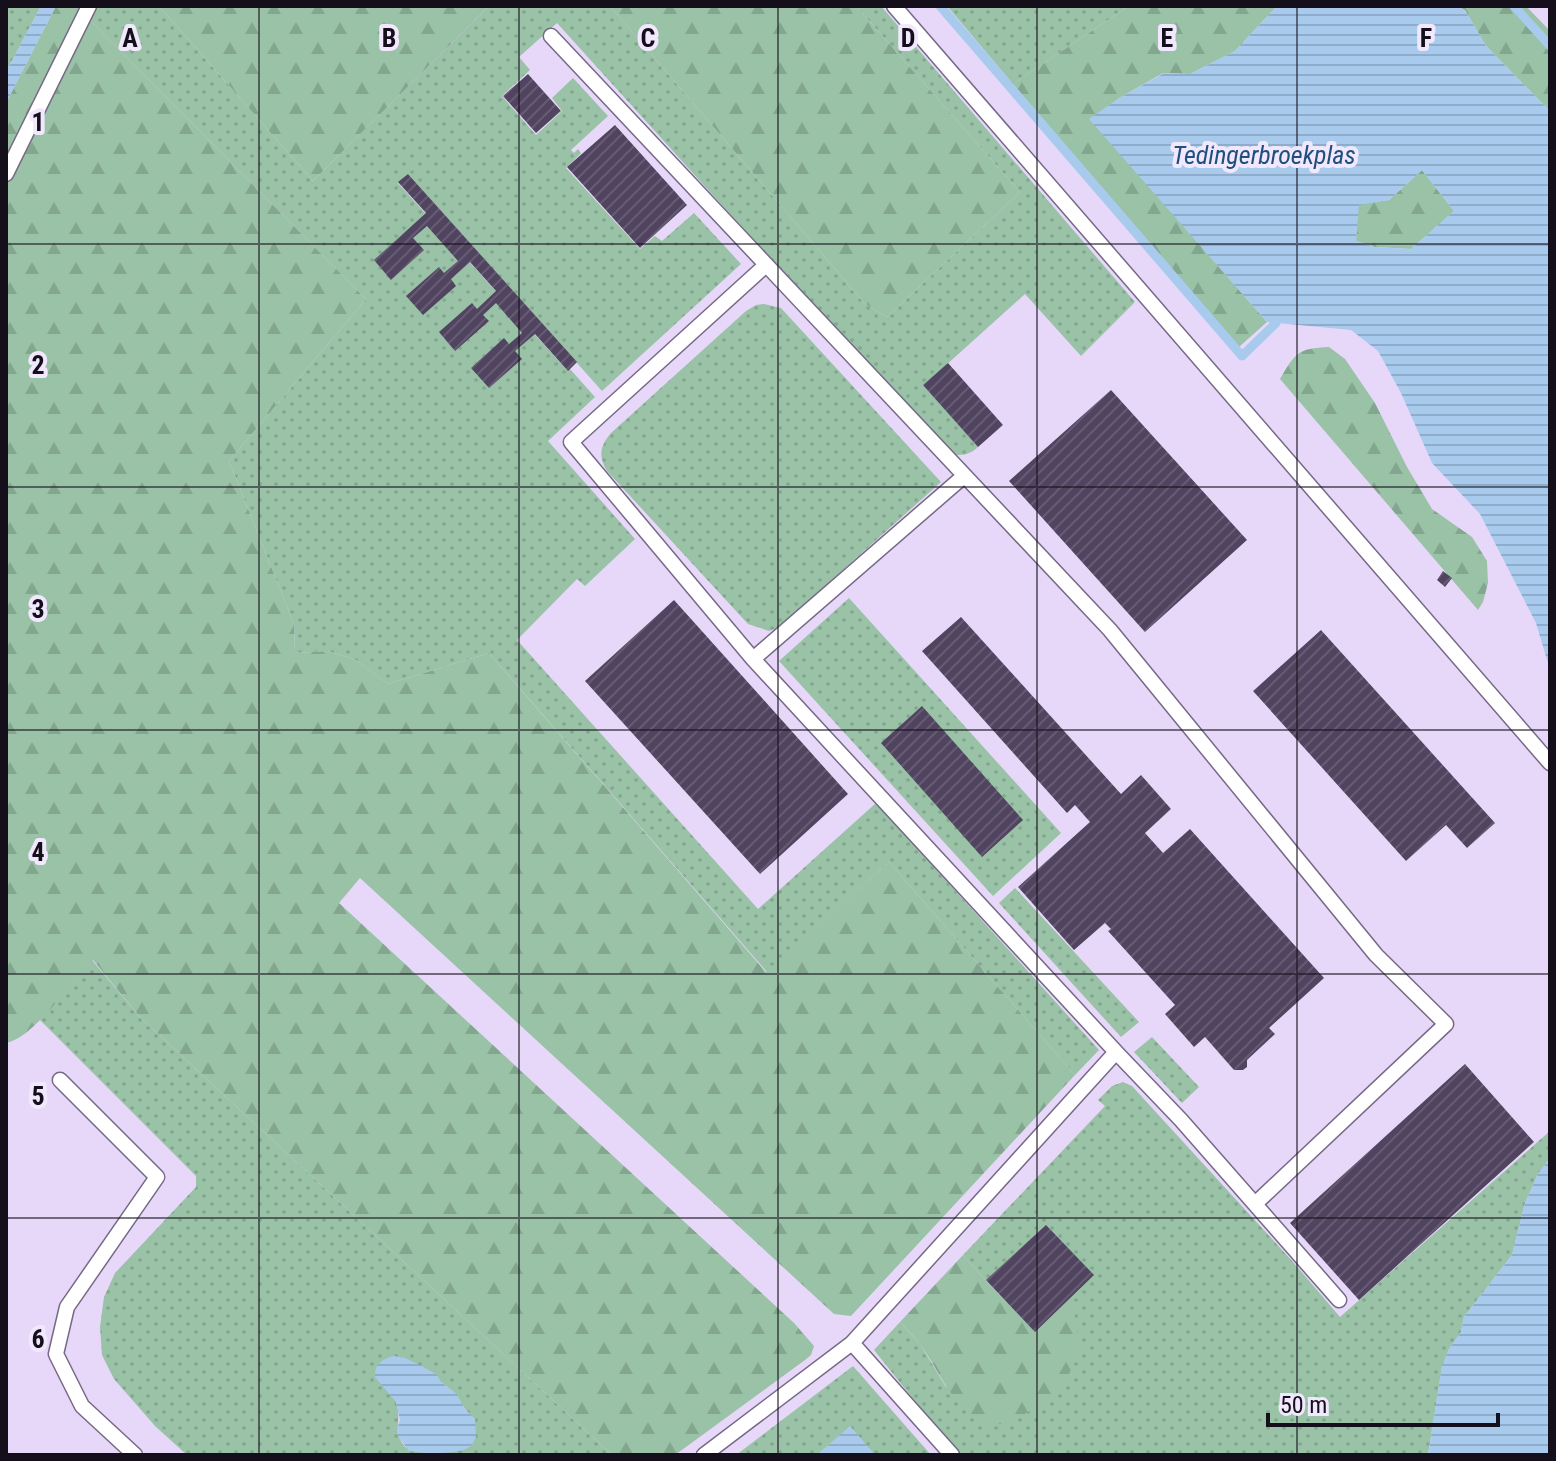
<svg xmlns="http://www.w3.org/2000/svg" width="1556" height="1461" font-family="'Roboto Condensed',sans-serif">
  <defs>
    <pattern id="grass-dots" width="8" height="8" patternUnits="userSpaceOnUse" patternTransform="scale(2)"><rect width="8" height="8" fill="#99c2a7"/><path d="M2 2h.1M6 6h.1" fill="none" stroke="#83a68f" stroke-width="1.8" stroke-linecap="round"/></pattern>
    <pattern id="forest-firs" width="22" height="20" patternUnits="userSpaceOnUse" patternTransform="scale(2)"><rect width="22" height="20" fill="#99c2a7"/><path d="M5 1l3.5 6h-7zM16 11l3.5 6h-7z" fill="#83a68f"/></pattern>
    <pattern id="water-rules" width="6" height="5" patternUnits="userSpaceOnUse" patternTransform="scale(2)"><rect width="6" height="5" fill="#a8caed"/><path d="M0 2.5h6" fill="none" stroke="#90accb"/></pattern>
    <pattern id="building-hatch" width="6" height="6" patternUnits="userSpaceOnUse" patternTransform="scale(2)"><rect width="6" height="6" fill="#514460"/><path d="M-1 1l2-2M0 6l6-6M5 7l2-2" fill="none" stroke="#665b72"/></pattern>
  </defs>
  <rect width="100%" height="100%" fill="#e7d8fa"/>
  <path fill="url(#grass-dots)" fill-rule="evenodd" d="M6,6H41L6,72Z
    M76,6H159L313,181L489,6H610L865,304L887,317L1020,192L856,6H881L1135,302L1081,356L1025,294L924,385L978,447C969,456 957,457 945,452L557,23L519,57L530,70L502,96L536,135L562,111L552,98L573,78L608,116L571,150L574,153L578,149L581,153L566,168L640,249L655,236L662,241L694,213L741,264L602,391L408,174L398,183L567,370L570,369L595,397L548,441L635,539L585,586L577,579L517,640L758,909L876,803L1099,1050L1075,1075L889,862L767,972L489,653L388,684L356,660L327,651L295,653L294,624L229,461L366,299Z
    M947,6H1129L1013,84Z
    M764,304L781,308L941,482L778,628L769,631L748,624L607,471C598,456 600,446 611,433L746,311L756,305Z
    M849,598L1061,833L993,896L779,661Z
    M1015,888L1139,1022L1121,1037L999,903Z
    M92,960L140,1017L612,1455H187L155,1426L114,1379L102,1355L100,1327L104,1297L115,1273L196,1187V1176L40,1020ZM441,1382C457,1392 461,1408 475,1419L472,1445C453,1457 427,1449 405,1447C391,1429 403,1423 396,1402Z
    M1152,1037L1199,1087L1182,1103L1134,1052Z
    M1123,1082L1132,1086L1293,1262L1340,1317L1550,1131V1158L1538,1174L1525,1203L1512,1255L1464,1317L1461,1332L1449,1349L1442,1367L1428,1455H958L874,1350L900,1322L920,1344L946,1387L1020,1305L1005,1302L963,1255L1105,1106L1098,1100L1112,1086Z
    M853,1366L931,1455H875L850,1427L817,1455H736Z"/>
  <path fill="url(#forest-firs)" d="M56,6H76L366,299L229,461L294,624L295,653L327,651L356,660L388,684L489,653L766,972L889,862L1075,1075L851,1316L834,1314L360,878L339,903L794,1323L814,1346L811,1355L805,1360L675,1455H612L140,1017L93,960C71,981 34,1038 6,1043V103Z
    M159,6H489L313,181Z
    M610,6H856L1020,192L887,317L865,304Z
    M1129,6H1277L1235,51L1190,74L1163,73L1121,97L1090,119L1267,322L1239,347L1013,84Z
    M1456,6H1526L1550,31V111L1486,46L1465,10Z
    M1422,170L1454,211L1411,249L1375,247L1356,241L1358,204L1389,200Z
    M1329,347L1345,359L1375,403L1407,467L1432,509L1472,537L1487,561L1488,583L1483,602L1478,610L1280,379C1295,354 1297,348 1329,347Z
    M963,1255L1005,1302L1020,1305L1059,1300L1072,1307C1078,1326 1082,1348 1072,1368C1063,1387 1022,1422 1001,1424C991,1425 980,1422 972,1415C948,1397 938,1369 921,1346C915,1337 907,1330 900,1322Z"/>
  <path fill="url(#water-rules)" fill-rule="evenodd" d="M41,6H56L6,103V72Z
    M1277,6H1456L1465,10L1486,46L1550,111V670L1536,623L1480,514L1432,463L1401,393L1378,351L1351,330L1267,322L1089,119L1121,97L1164,73L1190,74L1235,51ZM1422,170L1454,211L1411,249L1375,247L1356,241L1359,205L1389,200Z
    M1550,1158V1455H1428L1442,1366L1449,1349L1461,1332L1464,1317L1512,1255L1525,1203L1538,1174Z
    M394,1356L405,1358L422,1366L437,1375L441,1382L457,1394L464,1408L475,1419L476,1437L472,1445L464,1450L453,1452L433,1454L409,1451L397,1435V1429L400,1420L396,1402L375,1377C374,1365 383,1358 394,1356Z
    M850,1426L875,1455H817Z"/>
  <g fill="none" stroke-linecap="round" stroke-linejoin="round">
    <path stroke="#a8caed" stroke-width="9" d="M940,6L1242,356L1276,323
      M1514,6L1550,46"/>
  </g>
  <path fill="url(#building-hatch)" d="M528,74L561,111L536,133L503,96Z
    M615,125L687,205L640,248L567,167Z
    M408,174L577,362L568,371L535,334L515,351L522,359L489,388L471,368L504,338L509,344L522,333L496,303L483,315L489,321L455,351L439,332L472,303L477,309L496,291L470,262L451,279L456,286L423,315L406,296L439,267L444,273L458,261L427,226L413,238L424,250L391,280L374,260L426,213L398,182Z
    M948,363L1003,425L978,447L923,385Z
    M1111,390L1247,540L1145,632L1009,481Z
    M1443,571L1452,578L1445,587L1437,580Z
    M674,600L848,794L760,874L585,681Z
    M961,617L1121,794L1141,775L1171,809L1145,833L1163,853L1190,829L1324,978L1269,1028L1275,1034L1247,1060V1067L1243,1070H1234L1205,1037L1194,1047L1165,1014L1175,1005L1108,931L1111,929L1105,923L1074,950L1018,887L1090,822L1075,805L1067,813L922,651Z
    M1321,630L1495,823L1467,848L1446,825L1406,861L1253,691Z
    M922,706L1023,820L982,857L881,743Z
    M1465,1064L1534,1142L1359,1300L1290,1223Z
    M1046,1225L1094,1275L1035,1332L986,1280Z"/>
  <g fill="none" stroke-linecap="round" stroke-linejoin="round">
    <defs>
      <path id="service" d="M894,6L1550,763
        M551,36L1110,630L1376,955L1446,1024L1255,1204
        M6,174L89,6
        M766,265L571,442L753,659L1116,1052
        M753,659L964,476
        M60,1080L157,1177L67,1307L56,1354L82,1406L135,1455
        M852,1343L952,1455
        M704,1455L852,1343L1116,1052L1181,1120L1339,1300"/>
    </defs>
    <use href="#service" stroke="#766986" stroke-width="17"/>
    <use href="#service" stroke="#fff" stroke-width="14"/>
  </g>
  <path fill="none" stroke="#140f1a" stroke-width="2" stroke-opacity="0.55" d="M259,6V1455M519,6V1455M778,6V1455M1037,6V1455M1297,6V1455M6,244H1550M6,487H1550M6,730H1550M6,974H1550M6,1218H1550"/>
  <g text-anchor="middle" stroke-width="8" stroke-linejoin="round" paint-order="stroke">
    <g font-size="26" font-style="italic" fill="#1f507d" stroke="#f1e8fd">
      <text x="1264" y="164">Tedingerbroekplas</text>
    </g>
  </g>
  <g font-size="26" text-anchor="middle" font-weight="bold" fill="#140f1a" stroke="#f1e8fd" stroke-width="8" stroke-linejoin="round" paint-order="stroke">
    <text x="130" y="47">A</text>
    <text x="389" y="47">B</text>
    <text x="648" y="47">C</text>
    <text x="908" y="47">D</text>
    <text x="1167" y="47">E</text>
    <text x="1426" y="47">F</text>
    <text x="38" y="131">1</text>
    <text x="38" y="374">2</text>
    <text x="38" y="618">3</text>
    <text x="38" y="861">4</text>
    <text x="38" y="1105">5</text>
    <text x="38" y="1348">6</text>
  </g>
  <rect width="1556" height="1461" fill="none" stroke="#140f1a" stroke-width="16"/>
  <path d="M1268 1413v12h230v-12" fill="none" stroke="#140f1a" stroke-width="4"/>
  <text x="1280" y="1413" font-size="24" fill="#140f1a" stroke="#f1e8fd" stroke-width="6" paint-order="stroke">50 m</text>
</svg>
